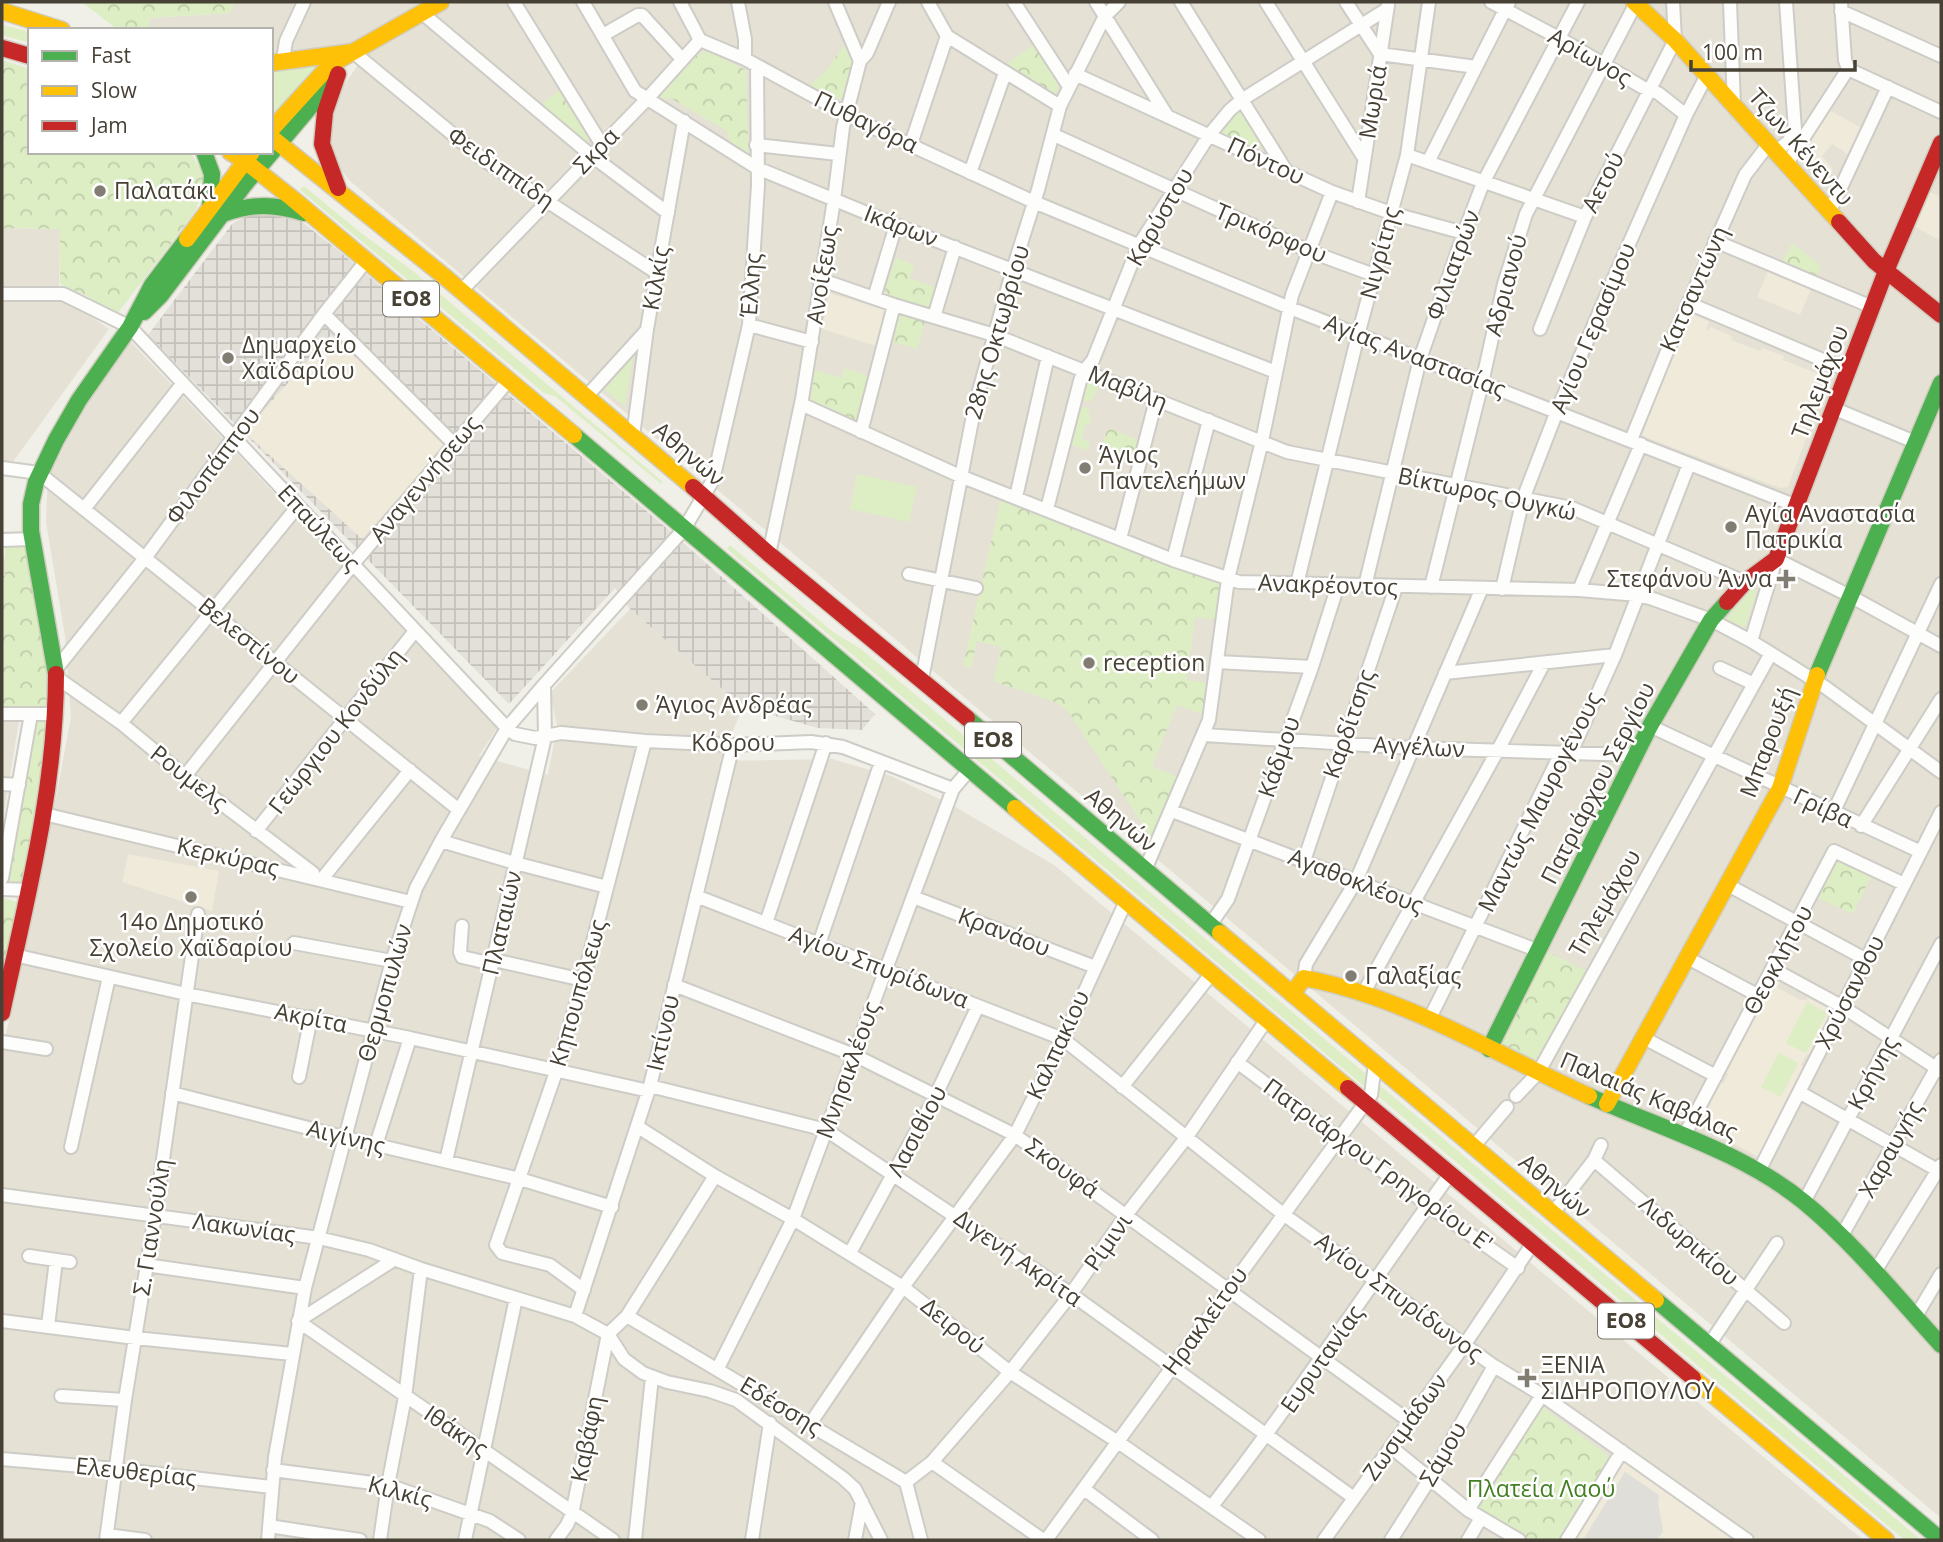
<svg xmlns="http://www.w3.org/2000/svg" width="1943" height="1542" font-family="'Open Sans',sans-serif">
  <defs>
    <pattern id="industrial-grid" width="8" height="8" patternUnits="userSpaceOnUse" patternTransform="scale(1.75)"><rect width="8" height="8" fill="#e3e0d9"/><path d="M0 4h8M4 0v8" fill="none" stroke="#c4c1bb"/></pattern>
    <pattern id="forest-crowns" width="20" height="18" patternUnits="userSpaceOnUse" patternTransform="scale(1.75)"><rect width="20" height="18" fill="#ddeec5"/><path d="M2 6a3 3 0 1 1 6 0M12 15a3 3 0 1 1 6 0" fill="none" stroke="#bfcdaa"/></pattern>
  </defs>
  <rect width="100%" height="100%" fill="#f0efe8"/>
  <path fill="#e5e1d5" d="M235,2H434L361,44L271,59V30H148L150,18L229,13Z
    M455,2H1624L1647,21L1914,304L1941,325V1518L350,181L335,162L327,138L334,100L364,56Z
    M1643,2H1941V307L1883,262Z
    M2,228L60,229L59,298L76,306L109,329L2,477Z
    M130,341L497,728L479,756L548,775L557,726L550,693L630,609L743,707L720,761L832,759L891,776L952,805L1054,865L1863,1540H1758L1619,1440L1557,1540H2V1053L56,798L71,717L65,636L46,522L48,471L73,424Z
    M2,542L24,690L2,825Z"/>
  <path fill="url(#industrial-grid)" d="M252,212L301,221L340,252L669,530L875,714L862,730L818,728L743,707L630,609L615,588L509,704L148,335L232,224Z"/>
  <path fill="#efead9" d="M1829,110L1862,128L1849,155L1832,144L1822,156L1833,169L1829,178L1835,187L1834,190L1801,152L1808,146L1807,144Z
    M1926,190L1941,197V241L1910,224Z
    M1768,271L1811,289L1800,315L1757,297Z
    M829,293L885,310L876,346L822,329Z
    M1688,313L1709,321L1706,330L1708,331L1710,327L1732,336L1731,340L1760,351L1762,348L1776,353L1784,356L1783,360L1822,375L1824,373L1827,375L1813,417H1810L1805,434L1807,436L1788,487L1780,488L1640,435Z
    M331,335L450,442L362,539L244,432Z
    M128,854L219,871L212,911L122,882Z
    M1774,979L1780,982L1778,988L1800,1000H1807L1808,998L1829,1009V1020L1811,1054L1806,1055L1801,1065L1804,1069L1794,1088L1791,1089V1094L1773,1130L1770,1129L1769,1132L1771,1134L1759,1157L1714,1134L1711,1126L1700,1121L1704,1113L1709,1110L1708,1105L1718,1084L1724,1083L1728,1074L1725,1072Z
    M1625,1462L1676,1498L1733,1540H1576Z"/>
  <path fill="#ddeec5" d="M2,25L30,32V43L2,35Z
    M325,58L309,74L271,120V67Z
    M304,186L361,233L413,271L663,482L661,484L555,396L544,393L300,190Z
    M633,356L625,406L605,390Z
    M1086,381L1096,383L1097,390L1091,402L1082,400Z
    M1081,406L1090,409L1088,414L1092,423L1085,425L1082,439L1090,442L1088,450L1071,445Z
    M857,474L917,487L909,522L850,509Z
    M730,545L833,632L861,649L1366,1074V1088L727,549Z
    M1753,588L1757,590L1745,627L1726,619Z
    M1807,1002L1827,1013L1806,1053L1786,1043Z
    M1779,1053L1798,1063L1781,1097L1761,1087Z
    M1377,1083L1921,1540H1905L1378,1096Z"/>
  <path fill="url(#forest-crowns)" d="M82,2H235L230,13L150,18L148,30H118Z
    M1035,44L1060,84L1055,96L1005,65Z
    M844,45L852,60L843,96L838,100L830,91L810,89L809,86L826,71Z
    M707,51L746,70L748,152L730,143L727,131L669,97L666,100L660,97L698,54Z
    M2,60L30,69V152H190L203,174V190L195,212L117,314L87,296L60,284V229L2,228Z
    M559,91L590,138L585,142L541,104Z
    M1241,107L1263,146L1256,151L1219,134Z
    M1792,243L1821,266L1815,278L1781,264Z
    M896,258L914,265L910,278L937,288L932,313L888,296L885,290Z
    M897,311L926,318L917,349L891,341Z
    M844,368L870,376L857,423L810,403L815,370L841,378Z
    M1108,428L1139,440L1133,463L1099,453Z
    M1002,494L1221,578L1216,620L1195,617L1187,680L1210,683L1205,715L1177,705L1152,767L1178,777L1154,838L1151,837L1068,711L1055,702L993,681L1002,647L977,641L971,668L963,665Z
    M24,545L51,658L49,709H2V576H5V546Z
    M34,719H53L25,885H5Z
    M1836,859L1871,876L1853,914L1818,898Z
    M2,898L18,902L2,992Z
    M1544,950L1586,971L1538,1065L1498,1046Z
    M1541,1406L1610,1457L1561,1540H1528L1478,1509Z"/>
  <path fill="#dfded8" d="M1625,1472L1659,1495L1658,1503L1663,1531L1657,1540H1583Z"/>
  <g fill="none" stroke-linecap="round" stroke-linejoin="round">
    <defs>
      <path id="street" d="M514,2L602,145
        M583,2L635,91L757,168L896,225L1276,372
        M680,2L700,40
        M738,2L745,39V59
        M835,2L860,61
        M928,2L947,36L1060,106
        M1014,2L1068,85
        M1096,2L1166,114
        M1181,2L1285,169
        M1266,2L1364,158
        M1346,2L1380,54L1476,67
        M1491,2L1559,38L1642,87L1658,93L1686,115
        M1730,2L1734,105
        M1841,11L1941,56
        M422,13L592,156L668,213
        M603,35L638,15H642L682,59
        M700,40L745,59L863,123L1034,202L1290,308L1797,506
        M353,52L484,160L657,273
        M283,60L286,41L304,2
        M1848,69L1941,112
        M1075,74L1332,192L1391,213L1464,233
        M1054,135L1309,251L1374,275
        M911,144L947,36
        M756,145L838,154
        M1775,152L1788,142L1795,130L1786,2
        M1407,155L1585,217
        M1428,162L1509,2
        M1786,165L1848,69L1845,60L1841,2
        M970,173L1005,73
        M1358,202L1388,5
        M1829,213L1888,87
        M1715,241L1872,307
        M822,280L894,305L994,335L1287,452L1572,508L1745,582
        M461,291L647,99L700,40
        M2,294H63L130,327L507,728L515,734L535,738L561,733L645,741L733,745L811,742L843,747L953,789
        M874,298L896,225
        M1688,303L1849,371
        M324,314L455,445
        M934,317L955,247
        M749,325L812,342
        M1540,329L1585,217L1675,40L1673,2
        M586,397L647,330
        M801,404L960,476L1173,560L1239,582L1579,590L1638,595L1653,599L1711,620L1751,641L1825,687L1941,772
        M1835,409L1915,442
        M861,432L894,305
        M633,436L647,329L684,121
        M1631,440L1666,354L1745,175L1768,145
        M2,468L39,473L459,810
        M1016,497L1048,356
        M84,509L183,383
        M1047,509L1080,381L1084,371L1093,360L1139,245L1210,134L1230,110L1243,99L1387,9
        M1120,539L1156,400
        M2,540L32,539
        M769,554L802,399L834,200L843,127L860,61L867,53L889,2
        M1173,560L1209,420
        M909,574L976,588
        M1297,584L1358,335L1407,155L1429,2
        M1365,586L1420,359L1464,233L1483,183L1578,2
        M1431,587L1482,383L1504,284L1526,214L1636,3
        M1502,589L1523,499L1557,411L1617,271L1686,115L1707,75
        M1579,590L1641,444
        M1751,641L1776,559L1850,596L1941,646
        M1218,662L1312,667
        M1720,668L1754,684
        M56,669L145,558L324,314L366,261
        M1445,673L1615,655
        M56,677L121,723L185,776L313,873
        M922,679L975,405L1013,269L1038,190L1060,106L1105,16L1119,2
        M2,714H56
        M121,723L298,506
        M1650,726L1921,852
        M1204,735L1413,748L1635,755
        M185,776L353,564L509,380
        M2,784L19,785
        M1172,811L1539,951
        M1833,813L1941,584
        M44,814L411,902
        M1861,826L1941,699
        M256,831L415,631
        M441,841L515,863L607,887
        M1304,861L1396,587
        M1145,870L1209,720L1228,579L1262,441L1292,295L1332,192
        M2,878L31,714
        M322,879L410,770
        M1726,884L1867,960
        M2,889L28,890
        M696,896L1063,1039L1283,1214L1494,1366L1542,1395L1747,1540
        M913,897L1095,967
        M766,923L826,743
        M1210,925L1228,899L1312,667L1338,585
        M462,926L460,952L462,957L493,964
        M294,943L392,961
        M819,944L881,762
        M14,955L186,994L410,1038L649,1091
        M1686,957L1759,996
        M494,960L583,980
        M1773,969L1843,1007L1941,1071
        M1304,978L1306,964L1356,881L1482,588
        M674,985L854,1055L1015,1135L1409,1421
        M1364,992L1498,750L1544,663
        M1429,1020L1556,763L1574,746L1615,655L1689,464
        M1642,1037L1716,1076
        M2,1042L46,1049
        M1237,1062L1428,1205L1518,1268
        M299,1077L311,1017
        M650,1086L826,1130L1071,1294L1354,1498
        M1122,1087L1212,973
        M1799,1092L1941,1172
        M172,1093L347,1138L520,1179L612,1207
        M1516,1096L1538,1073L1770,655
        M638,1127L715,1176L793,1219L903,1287L1010,1372L1118,1442L1259,1540
        M1684,1136L1834,851L1904,884
        M376,1145L410,1038
        M71,1147L109,977
        M1473,1147L1507,1107
        M1594,1160L1784,1323
        M446,1161L545,737L544,685
        M1759,1171L1941,812
        M2,1195L319,1238L369,1250L421,1269L575,1316L608,1334L624,1359L643,1373L667,1382L710,1391L736,1400L843,1478L855,1489L881,1540
        M1804,1202L1941,944
        M1553,1213L1594,1160L1601,1145
        M1841,1237L1941,1060
        M850,1253L935,1097L978,1006
        M29,1256L56,1260L48,1326
        M395,1259L298,1321L613,1540
        M56,1260L70,1262
        M146,1265L305,1288
        M1874,1273L1941,1165
        M584,1290L550,1265L502,1253L496,1245L556,1072L583,980L645,741
        M575,1316L650,1086L733,745
        M627,1316L906,1482L921,1540
        M1916,1316L1941,1274
        M2,1321L135,1338L292,1354
        M608,1334L627,1316L715,1176
        M1709,1345L1777,1243
        M718,1368L793,1219L953,789L970,769
        M61,1396L125,1400
        M810,1424L903,1287L1015,1135L1063,1039L1126,901
        M1391,1447L1468,1510L1519,1540
        M2,1459L115,1469L271,1487
        M932,1462L1043,1540
        M273,1470L388,1485L490,1521L519,1540
        M906,1482L932,1462L1010,1372L1071,1294L1126,1215L1186,1138L1267,1019
        M1084,1489L1152,1540
        M1212,1506C1296,1398 1371,1284 1450,1174
        M1468,1510L1542,1395
        M269,1526L360,1540
        M107,1535L145,1540
        M106,1540L125,1400L155,1215L198,914
        M268,1540L275,1457L305,1288L392,961L416,888L441,841L507,728L544,685L684,529L713,480L749,325L758,185L757,67
        M380,1540L388,1485L405,1397L421,1269
        M465,1540L516,1298
        M556,1540L567,1525L572,1514L608,1334
        M635,1540L652,1377
        M752,1540L770,1423
        M855,1540L862,1502
        M1046,1540L1371,1095L1375,1064
        M1324,1540L1465,1344L1533,1243
        M1391,1540L1429,1480L1494,1366
        M1468,1540L1481,1518
        M1567,1540L1622,1451"/>
      <path id="fast" d="M204,152L212,174L210,209
        M223,214C252,203 275,204 304,213
        M144,312L161,295L245,184L332,81
        M574,435L1015,808
        M56,674L31,531V504L36,482L56,440L79,400L130,327L152,285L187,239
        M1817,675L1941,383
        M967,718L1220,933
        M1489,1049L1650,726L1711,620L1727,602
        M1589,1096C1660,1128 1743,1152 1804,1202C1855,1244 1897,1297 1941,1345
        M1656,1300L1941,1540"/>
      <path id="slow" d="M1634,2L1675,40L1839,222
        M2,11L62,30
        M271,63L353,52
        M271,130L330,65L441,2
        M271,137L445,277L693,487
        M230,152L245,161L293,199L574,435
        M187,239L252,152
        M1015,808L1348,1088
        M1220,933L1656,1300
        M1292,994L1304,978C1406,997 1495,1054 1589,1096
        M1607,1104L1780,788L1817,675
        M1693,1378L1886,1540"/>
      <path id="jam" d="M2,48L30,56
        M338,74L325,112L322,144L338,188
        M1839,222L1874,261L1941,315
        M693,487L769,554L967,718
        M1727,602L1745,582L1776,559L1886,271L1941,143
        M2,1013C26,901 56,789 56,674
        M1348,1088L1693,1378"/>
    </defs>
    <use href="#street" stroke="#ceccc6" stroke-width="16"/>
    <use href="#fast" stroke="#d0ccbe" stroke-width="19"/>
    <use href="#slow" stroke="#d0ccbe" stroke-width="19"/>
    <use href="#jam" stroke="#d0ccbe" stroke-width="19"/>
    <use href="#street" stroke="#fdfdfc" stroke-width="12"/>
    <use href="#fast" stroke="#4caf50" stroke-width="16"/>
    <use href="#slow" stroke="#ffc107" stroke-width="16"/>
    <use href="#jam" stroke="#c62828" stroke-width="16"/>
  </g>
  <g fill="#827d73" stroke="#fff" stroke-width="2.5">
    <circle cx="100" cy="191" r="7"/>
    <circle cx="228" cy="358" r="7"/>
    <circle cx="1085" cy="468" r="7"/>
    <circle cx="1731" cy="527" r="7"/>
    <path d="M1782.5 568.5h7v7h7v7h-7v7h-7v-7h-7v-7h7z"/>
    <circle cx="1089" cy="663" r="7"/>
    <circle cx="642" cy="705" r="7"/>
    <circle cx="191" cy="897" r="7"/>
    <circle cx="1351" cy="976" r="7"/>
    <path d="M1523.5 1367.5h7v7h7v7h-7v7h-7v-7h-7v-7h7z"/>
  </g>
  <g text-anchor="middle" stroke-width="5" stroke-linejoin="round" paint-order="stroke">
    <g fill="#fff" stroke="#7e7971" stroke-width="2">
      <rect x="383" y="281.5" width="56" height="35" rx="5"/>
      <rect x="965" y="722.5" width="56" height="35" rx="5"/>
      <rect x="1598" y="1303.5" width="56" height="35" rx="5"/>
    </g>
    <g font-size="21" font-weight="bold" fill="#474034">
      <text x="411" y="306">ΕΟ8</text>
      <text x="993" y="747">ΕΟ8</text>
      <text x="1626" y="1328">ΕΟ8</text>
    </g>
    <g font-size="23" fill="#474034" stroke="#fff">
      <text transform="translate(1590 57) rotate(30)" y="8">Αρίωνος</text>
      <text transform="translate(1373 102) rotate(-81)" y="8">Μωριά</text>
      <text transform="translate(866 122) rotate(26)" y="8">Πυθαγόρα</text>
      <text transform="translate(1801 147) rotate(49)" y="8">Τζων Κένεντυ</text>
      <text transform="translate(596 151) rotate(-46)" y="8">Σκρα</text>
      <text transform="translate(1266 161) rotate(25)" y="8">Πόντου</text>
      <text transform="translate(501 168) rotate(35)" y="8">Φειδιππίδη</text>
      <text transform="translate(1603 182) rotate(-63)" y="8">Αετού</text>
      <text transform="translate(1160 217) rotate(-60)" y="8">Καρύστου</text>
      <text transform="translate(901 226) rotate(21)" y="8">Ικάρων</text>
      <text transform="translate(1271 233) rotate(23)" y="8">Τρικόρφου</text>
      <text transform="translate(1380 253) rotate(-75)" y="8">Νιγρίτης</text>
      <text transform="translate(1453 265) rotate(-70)" y="8">Φιλιατρών</text>
      <text transform="translate(822 275) rotate(-81)" y="8">Ανοίξεως</text>
      <text transform="translate(656 278) rotate(-80)" y="8">Κιλκίς</text>
      <text transform="translate(751 285) rotate(-86)" y="8">Έλλης</text>
      <text transform="translate(1506 285) rotate(-75)" y="8">Αδριανού</text>
      <text transform="translate(1694 289) rotate(-66)" y="8">Κατσαντώνη</text>
      <text transform="translate(1593 328) rotate(-67)" y="8">Αγίου Γερασίμου</text>
      <text transform="translate(997 332) rotate(-74)" y="8">28ης Οκτωβρίου</text>
      <text transform="translate(1415 356) rotate(21)" y="8">Αγίας Αναστασίας</text>
      <text transform="translate(1820 382) rotate(-69)" y="8">Τηλεμάχου</text>
      <text transform="translate(1128 388) rotate(22)" y="8">Μαβίλη</text>
      <text transform="translate(689 454) rotate(40)" y="8">Αθηνών</text>
      <text transform="translate(213 466) rotate(-53)" y="8">Φιλοπάππου</text>
      <text transform="translate(425 479) rotate(-50)" y="8">Αναγεννήσεως</text>
      <text transform="translate(1487 494) rotate(12)" y="8">Βίκτωρος Ουγκώ</text>
      <text transform="translate(319 528) rotate(47)" y="8">Επαύλεως</text>
      <text transform="translate(1328 585) rotate(2)" y="8">Ανακρέοντος</text>
      <text transform="translate(249 641) rotate(39)" y="8">Βελεστίνου</text>
      <text transform="translate(1349 724) rotate(-71)" y="8">Καρδίτσης</text>
      <text transform="translate(336 731) rotate(-52)" y="8">Γεώργιου Κονδύλη</text>
      <text transform="translate(1768 742) rotate(-69)" y="8">Μπαρουξή</text>
      <text x="733" y="751">Κόδρου</text>
      <text transform="translate(1419 747) rotate(3)" y="8">Αγγέλων</text>
      <text transform="translate(1279 757) rotate(-71)" y="8">Κάδμου</text>
      <text transform="translate(189 778) rotate(38)" y="8">Ρουμελς</text>
      <text transform="translate(1598 783) rotate(-63)" y="8">Πατριάρχου Σεργίου</text>
      <text transform="translate(1540 802) rotate(-63)" y="8">Μαντώς Μαυρογένους</text>
      <text transform="translate(1823 808) rotate(25)" y="8">Γρίβα</text>
      <text transform="translate(1121 820) rotate(40)" y="8">Αθηνών</text>
      <text transform="translate(228 857) rotate(13)" y="8">Κερκύρας</text>
      <text transform="translate(1356 881) rotate(21)" y="8">Αγαθοκλέους</text>
      <text transform="translate(1605 903) rotate(-60)" y="8">Τηλεμάχου</text>
      <text transform="translate(502 923) rotate(-77)" y="8">Πλαταιών</text>
      <text transform="translate(1004 932) rotate(21)" y="8">Κρανάου</text>
      <text transform="translate(1778 960) rotate(-62)" y="8">Θεοκλήτου</text>
      <text transform="translate(879 967) rotate(21)" y="8">Αγίου Σπυρίδωνα</text>
      <text transform="translate(1850 992) rotate(-63)" y="8">Χρύσανθου</text>
      <text transform="translate(385 993) rotate(-74)" y="8">Θερμοπυλών</text>
      <text transform="translate(578 993) rotate(-74)" y="8">Κηπουπόλεως</text>
      <text transform="translate(311 1018) rotate(11)" y="8">Ακρίτα</text>
      <text transform="translate(663 1033) rotate(-77)" y="8">Ικτίνου</text>
      <text transform="translate(1058 1045) rotate(-65)" y="8">Καλπακίου</text>
      <text transform="translate(848 1070) rotate(-70)" y="8">Μνησικλέους</text>
      <text transform="translate(1873 1073) rotate(-62)" y="8">Κρήνης</text>
      <text transform="translate(1649 1096) rotate(23)" y="8">Παλαιάς Καβάλας</text>
      <text transform="translate(917 1131) rotate(-62)" y="8">Λασιθίου</text>
      <text transform="translate(346 1137) rotate(14)" y="8">Αιγίνης</text>
      <text transform="translate(1891 1149) rotate(-61)" y="8">Χαραυγής</text>
      <text transform="translate(1378 1165) rotate(36)" y="8">Πατριάρχου Γρηγορίου Ε'</text>
      <text transform="translate(1062 1168) rotate(36)" y="8">Σκουφά</text>
      <text transform="translate(1555 1186) rotate(40)" y="8">Αθηνών</text>
      <text transform="translate(152 1227) rotate(-81)" y="8">Σ. Γιαννούλη</text>
      <text transform="translate(244 1228) rotate(8)" y="8">Λακωνίας</text>
      <text transform="translate(1689 1241) rotate(41)" y="8">Λιδωρικίου</text>
      <text transform="translate(1108 1242) rotate(-55)" y="8">Ρίμινι</text>
      <text transform="translate(1018 1258) rotate(35)" y="8">Διγενή Ακρίτα</text>
      <text transform="translate(1399 1297) rotate(36)" y="8">Αγίου Σπυρίδωνος</text>
      <text transform="translate(1205 1321) rotate(-54)" y="8">Ηρακλείτου</text>
      <text transform="translate(953 1326) rotate(39)" y="8">Δειρού</text>
      <text transform="translate(1322 1359) rotate(-55)" y="8">Ευρυτανίας</text>
      <text transform="translate(781 1406) rotate(31)" y="8">Εδέσσης</text>
      <text transform="translate(1405 1427) rotate(-54)" y="8">Ζωσιμάδων</text>
      <text transform="translate(456 1431) rotate(34)" y="8">Ιθάκης</text>
      <text transform="translate(587 1439) rotate(-79)" y="8">Καβάφη</text>
      <text transform="translate(1443 1454) rotate(-60)" y="8">Σάμου</text>
      <text transform="translate(136 1472) rotate(6)" y="8">Ελευθερίας</text>
      <text transform="translate(400 1492) rotate(15)" y="8">Κιλκίς</text>
    </g>
    <g font-size="23" fill="#474034" stroke="#fff" text-anchor="start">
      <text x="114" y="199">Παλατάκι</text>
      <text x="242" y="353">Δημαρχείο<tspan x="242" dy="26">Χαϊδαρίου</tspan></text>
      <text x="1099" y="463">Άγιος<tspan x="1099" dy="26">Παντελεήμων</tspan></text>
      <text x="1745" y="522">Αγία Αναστασία<tspan x="1745" dy="26">Πατρικία</tspan></text>
      <text x="1772" y="587" text-anchor="end">Στεφάνου Άννα</text>
      <text x="1103" y="671">reception</text>
      <text x="656" y="713">Άγιος Ανδρέας</text>
      <text x="191" y="930" text-anchor="middle">14ο Δημοτικό<tspan x="191" dy="26">Σχολείο Χαϊδαρίου</tspan></text>
      <text x="1365" y="984">Γαλαξίας</text>
      <text x="1541" y="1373">ΞΕΝΙΑ<tspan x="1541" dy="26">ΣΙΔΗΡΟΠΟΥΛΟΥ</tspan></text>
    </g>
    <g font-size="23" fill="#427f21" stroke="#fff">
      <text x="1541" y="1497">Πλατεία Λαού</text>
    </g>
  </g>
  <rect width="1943" height="1542" fill="none" stroke="#474034" stroke-width="7"/>
  <rect x="28" y="28" width="245" height="126" fill="#ffffff" stroke="#b5b3ae" stroke-width="2"/>
  <rect x="42" y="51" width="35" height="10" fill="#4caf50" stroke="#b5b3ae" stroke-width="2"/>
  <text x="91" y="63" font-size="21" fill="#474034">Fast</text>
  <rect x="42" y="86" width="35" height="10" fill="#ffc107" stroke="#b5b3ae" stroke-width="2"/>
  <text x="91" y="98" font-size="21" fill="#474034">Slow</text>
  <rect x="42" y="121" width="35" height="10" fill="#c62828" stroke="#b5b3ae" stroke-width="2"/>
  <text x="91" y="133" font-size="21" fill="#474034">Jam</text>
  <path d="M1691 60v10h164v-10" fill="none" stroke="#474034" stroke-width="3.5"/>
  <text x="1702" y="60" font-size="21" fill="#474034" stroke="#ffffff" stroke-width="5" paint-order="stroke">100 m</text>
</svg>
